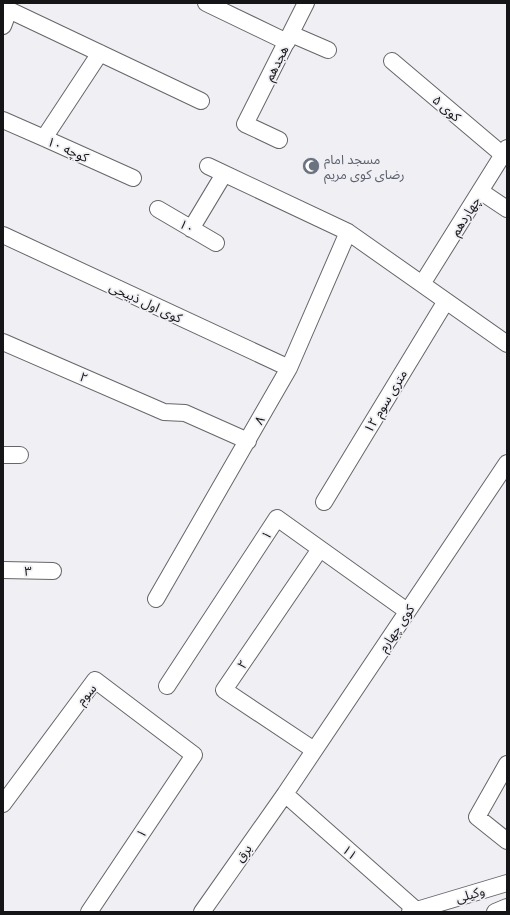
<svg xmlns="http://www.w3.org/2000/svg" width="510" height="915" font-family="'Space Grotesk','Noto Sans Arabic',sans-serif">
  <rect width="100%" height="100%" fill="#f0eff4"/>
  <g fill="none" stroke-linecap="round" stroke-linejoin="round">
    <defs>
      <path id="minor" d="M206,3L287,42
        M3,26L9,10L201,101
        M291,34L328,50
        M392,61L503,155
        M3,120L44,138L133,178
        M44,138L100,53
        M279,140L245,124L306,3
        M208,166L348,232L507,344
        M480,191L507,209
        M158,209L216,243
        M191,229L224,174
        M3,235L289,368
        M422,284L507,148
        M3,342L164,412L185,413L248,441
        M3,455H20
        M324,502L446,301
        M3,570L53,571
        M156,599L289,368L348,232
        M167,686L277,518L407,611
        M314,750L224,690L320,549
        M507,764L477,817L507,841
        M285,794L416,910
        M3,804L95,680L194,755L89,912
        M202,912L285,794L507,463
        M410,912L507,883
        M495,912L507,907"/>
    </defs>
    <use href="#minor" stroke="#666669" stroke-width="18"/>
    <use href="#minor" stroke="#fff" stroke-width="16"/>
  </g>
  <defs>
    <symbol id="mosque-disc" viewBox="-11 -11 22 22"><circle r="9.5" fill="#6b7280" stroke="#f0eff4"/><path d="M3.5-4.9A6 6 0 1 0 3.5 4.9A5 5 0 1 1 3.5-4.9Z" fill="#fff"/></symbol>
  </defs>
  <g fill-rule="evenodd">
    <use href="#mosque-disc" x="301" y="156" width="20" height="20"/>
  </g>
  <g text-anchor="middle" stroke-width="3.5" stroke-linejoin="round" paint-order="stroke">
    <g font-size="13" fill="#151517" stroke="#f0eff4">
      <text transform="translate(276 63) rotate(-63)" y="5">هجدهم</text>
      <text transform="translate(447 108) rotate(41)" y="5">کوی ۵</text>
      <text transform="translate(68 149) rotate(24)" y="5">کوچه ۱۰</text>
      <text transform="translate(465 216) rotate(-58)" y="5">چهاردهم</text>
      <text transform="translate(187 226) rotate(30)" y="5">۱۰</text>
      <text transform="translate(146 302) rotate(25)" y="5">کوی اول ذبیحی</text>
      <text transform="translate(84 377) rotate(24)" y="5">۲</text>
      <text transform="translate(385 401) rotate(-59)" y="5">۱۲ متری سوم</text>
      <text transform="translate(259 420) rotate(-60)" y="5">۸</text>
      <text transform="translate(266 535) rotate(-57)" y="5">۱</text>
      <text x="28" y="576">۳</text>
      <text transform="translate(396 628) rotate(-56)" y="5">کوی چهارم</text>
      <text transform="translate(242 664) rotate(-56)" y="5">۲</text>
      <text transform="translate(86 694) rotate(-49)" y="5">سوم</text>
      <text transform="translate(141 833) rotate(-56)" y="5">۱</text>
      <text transform="translate(350 852) rotate(42)" y="5">۱۱</text>
      <text transform="translate(243 853) rotate(-55)" y="5">برق</text>
      <text transform="translate(470 894) rotate(-16)" y="5">وکیلی</text>
    </g>
    <g font-size="13" fill="#5b616d" stroke="#f0eff4" text-anchor="start">
      <text x="324" y="164">مسجد امام<tspan x="324" dy="15">رضای کوی مریم</tspan></text>
    </g>
  </g>
  <rect width="510" height="915" fill="none" stroke="#151517" stroke-width="8"/>
</svg>
